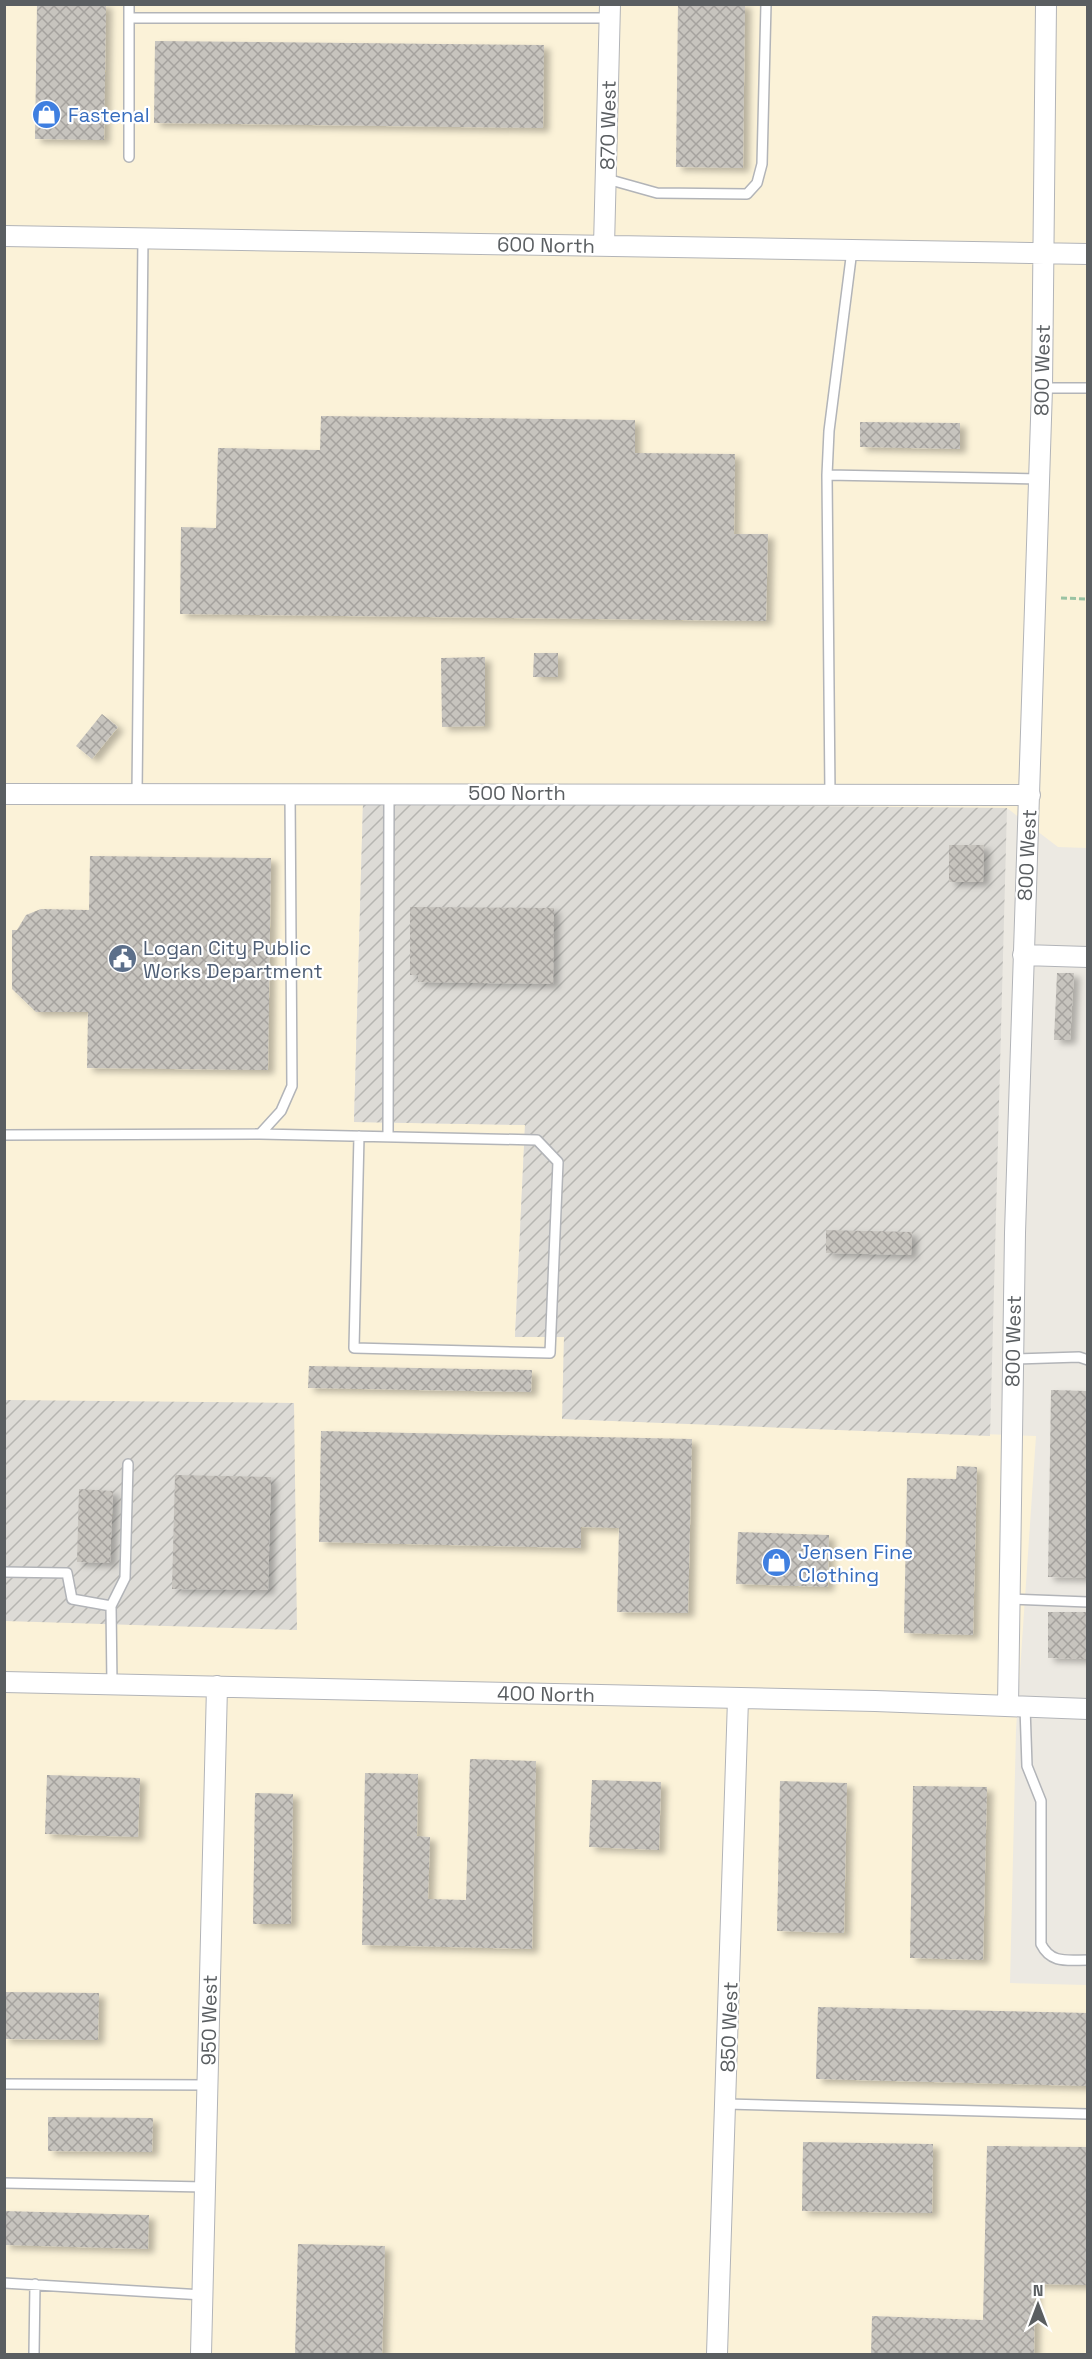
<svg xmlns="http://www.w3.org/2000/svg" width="1092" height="2359" font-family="'Space Grotesk',sans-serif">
  <defs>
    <pattern id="industrial-furrows" width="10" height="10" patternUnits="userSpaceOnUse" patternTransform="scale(1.5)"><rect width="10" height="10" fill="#dddbd6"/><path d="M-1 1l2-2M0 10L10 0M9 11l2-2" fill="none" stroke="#b6b5b1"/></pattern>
    <pattern id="building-cross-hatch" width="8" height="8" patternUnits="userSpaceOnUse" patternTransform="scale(1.5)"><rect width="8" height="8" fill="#c7c4be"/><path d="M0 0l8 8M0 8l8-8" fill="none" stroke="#a5a29e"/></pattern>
    <filter id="shadow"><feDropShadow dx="6" dy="4" stdDeviation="3" flood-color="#0004"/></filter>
  </defs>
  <rect width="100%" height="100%" fill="#ece9e2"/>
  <path fill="#fbf2d8" d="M5,5H1087V848L1058,847L1007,808L363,802L354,1122L525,1125L515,1337H564L563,1419L1036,1436L1016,1730L1010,1983L1087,1985V2354H5Z"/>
  <path fill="url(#industrial-furrows)" d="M363,802L1007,808L990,1436L562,1419L564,1337H515L525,1125L354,1122Z
    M5,1400L294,1403L297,1630L5,1621Z"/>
  <path fill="url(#building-cross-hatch)" filter="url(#shadow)" d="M37,4H106L104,140L35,139Z
    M678,4H745L743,168L676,167Z
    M155,41L544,45L543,128L154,123Z
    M321,416L635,420V453L735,454L734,534H768L766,621L180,614L181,527L216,528L218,448L320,450Z
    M860,422L960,423V449L860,447Z
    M534,653H558V677H533Z
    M485,657V726L442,727L441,658Z
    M102,714L118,727L92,759L76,746Z
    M949,845H984L983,882H949Z
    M90,856L271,858L268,1070L87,1068L88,1012H36L12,989V930H17L26,915L41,909L89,910Z
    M410,907L554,908L553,984L418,982V975H410Z
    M1057,973H1074L1070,1040H1054Z
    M826,1230L912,1232L911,1255L826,1253Z
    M309,1366L532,1370L531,1392L308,1388Z
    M1051,1390L1088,1391V1578L1048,1577Z
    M321,1431L692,1439L688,1613L617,1612L619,1528L581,1527V1548L319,1542Z
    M957,1466L977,1467L973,1635L904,1633L907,1478L956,1479Z
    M175,1475L271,1477L268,1590L172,1589Z
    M79,1489L113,1491L110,1563L77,1562Z
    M738,1532L829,1535L828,1587L736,1584Z
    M1048,1612H1088V1659L1048,1658Z
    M470,1759L536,1761L532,1949L362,1945L365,1773L418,1774L417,1836L430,1837L428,1899L466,1900Z
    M47,1775L140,1778L138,1837L45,1834Z
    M592,1780L661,1782L659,1850L589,1847Z
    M780,1781L847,1783L844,1933L777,1931Z
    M913,1786L987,1787L983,1960L910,1958Z
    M255,1793L293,1794L291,1924H253Z
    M4,1992L99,1993L98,2040L4,2039Z
    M818,2007L1088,2013V2086L816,2079Z
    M48,2117L153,2118L152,2152L48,2151Z
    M803,2142L933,2144L932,2213L802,2211Z
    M987,2146L1088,2147V2285L1035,2284L1034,2355H871L872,2316L983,2320Z
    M4,2211L149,2215L148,2249L4,2245Z
    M298,2244L385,2246L382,2355H295Z"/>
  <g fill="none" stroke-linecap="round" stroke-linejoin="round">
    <defs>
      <path id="service" d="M129,18H610
        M129,157V4
        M607,179L657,193L747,194L757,183L762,164L766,4
        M1042,388H1088
        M827,475L1040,479
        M137,793L143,238
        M830,795L827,475L829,431L852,250
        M260,1134L537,1140L558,1162L550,1353L354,1348L359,1136
        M4,1135L260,1134L281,1111L292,1086L290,793
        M388,1137L389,794
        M1013,1359L1079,1357L1088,1360
        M4,1572L67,1573L72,1599L111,1606L112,1684
        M1009,1599L1088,1602
        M111,1606L125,1578L128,1464
        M1025,1707L1027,1766L1041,1801V1944C1051,1964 1067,1960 1088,1960
        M4,2084L208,2085
        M727,2104L1088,2114
        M4,2183L205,2187
        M4,2283L203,2295
        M34,2354L35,2284"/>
      <path id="minor" d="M4,236L1088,254
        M604,246L610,4
        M4,794L1030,795
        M1023,955L1088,957
        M4,1682L875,1701L1088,1709
        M1008,1706L1015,1233L1042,388L1046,4
        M201,2354L217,1686
        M717,2354L738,1699"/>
    </defs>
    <use href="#service" stroke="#b2b4b8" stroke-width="12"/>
    <use href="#minor" stroke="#b2b4b8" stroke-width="22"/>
    <path stroke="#9ac3a3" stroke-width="3" stroke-dasharray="6 3" stroke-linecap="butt" d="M1061,598L1088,599"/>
    <use href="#service" stroke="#fff" stroke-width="9"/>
    <use href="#minor" stroke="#fff" stroke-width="20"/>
  </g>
  <defs>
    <symbol id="shop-disc" viewBox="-11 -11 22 22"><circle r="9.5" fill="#3f7fe0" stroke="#fff"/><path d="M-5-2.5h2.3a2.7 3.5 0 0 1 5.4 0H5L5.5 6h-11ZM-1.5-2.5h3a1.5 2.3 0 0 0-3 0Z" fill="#fff"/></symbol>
    <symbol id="civic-disc" viewBox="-11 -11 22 22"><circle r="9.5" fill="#5c6f8a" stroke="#fff"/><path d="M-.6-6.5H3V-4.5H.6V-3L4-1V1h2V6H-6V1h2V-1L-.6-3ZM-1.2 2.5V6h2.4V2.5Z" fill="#fff"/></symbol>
  </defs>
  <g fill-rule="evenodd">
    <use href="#shop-disc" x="30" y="98" width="33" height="33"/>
    <use href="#civic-disc" x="106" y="942" width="33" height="33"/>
    <use href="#shop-disc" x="760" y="1546" width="33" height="33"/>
  </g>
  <g text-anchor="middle" stroke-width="4.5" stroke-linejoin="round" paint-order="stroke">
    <g font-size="20" fill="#366cbe" stroke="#fff" text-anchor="start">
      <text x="68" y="122">Fastenal</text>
      <text x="798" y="1559">Jensen Fine<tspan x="798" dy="23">Clothing</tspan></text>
    </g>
    <g font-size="20" fill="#5a5e61" stroke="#fff">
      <text transform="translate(608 125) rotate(-89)" y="7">870 West</text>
      <text transform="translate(546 245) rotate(1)" y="7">600 North</text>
      <text transform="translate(1042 370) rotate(-89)" y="7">800 West</text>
      <text x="517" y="800">500 North</text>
      <text transform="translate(1027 855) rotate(-87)" y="7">800 West</text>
      <text transform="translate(1013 1341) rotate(-89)" y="7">800 West</text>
      <text transform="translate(546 1694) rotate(1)" y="7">400 North</text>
      <text transform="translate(209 2020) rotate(-89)" y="7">950 West</text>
      <text transform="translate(729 2027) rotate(-88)" y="7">850 West</text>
    </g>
    <g font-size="20" fill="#4e5e75" stroke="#fff" text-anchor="start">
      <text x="143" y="955">Logan City Public<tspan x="143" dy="23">Works Department</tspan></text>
    </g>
  </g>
  <rect width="1092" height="2359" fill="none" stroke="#5a5e61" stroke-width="12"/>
  <g transform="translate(1038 2305)" stroke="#ffffff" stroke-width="4.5" paint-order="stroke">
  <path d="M0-4.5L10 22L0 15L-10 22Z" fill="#5a5e61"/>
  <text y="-9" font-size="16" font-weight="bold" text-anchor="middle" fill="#5a5e61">N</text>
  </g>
</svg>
